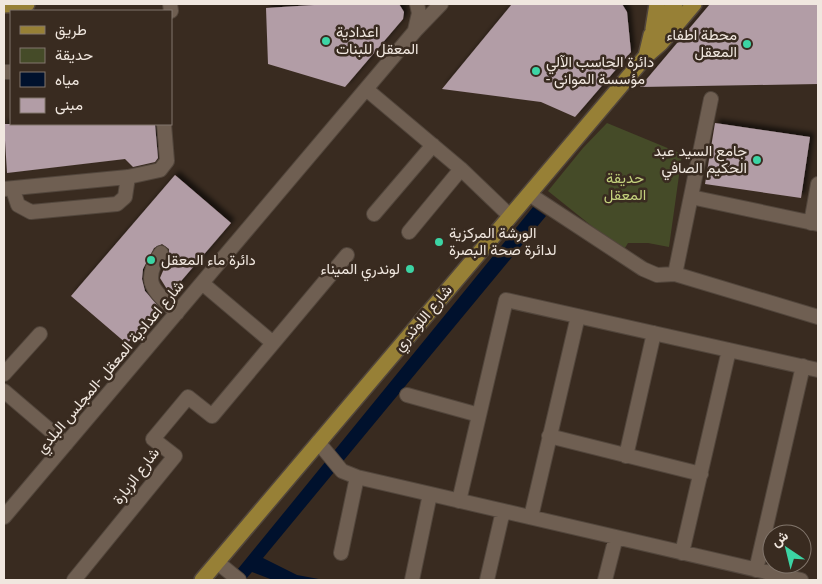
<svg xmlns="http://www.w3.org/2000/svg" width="822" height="584" font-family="Roboto,Vazirmatn,sans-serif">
  <defs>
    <filter id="shadow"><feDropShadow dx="4" dy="-4" stdDeviation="2.5" flood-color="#0009"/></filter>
  </defs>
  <rect width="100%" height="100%" fill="#392b20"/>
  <path fill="#454b28" d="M607,123L682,154L669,247L648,243H628L623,251L548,191L583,148Z"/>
  <path fill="#00112d" d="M533,207L546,216L263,558L297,575L324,580H273L252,572L245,580H229Z"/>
  <path fill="#b29da6" filter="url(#shadow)" d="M330,4H399L404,12L403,19L345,87L268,64L266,8Z
    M512,4H622L627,12L631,52L575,117L541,102L442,89Z
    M710,4H818V84L640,87Z
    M715,123L810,137L801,198L705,184Z
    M4,124H155L158,158L155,162L133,167L125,159L7,173Z
    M175,175L231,223L170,294L160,278L169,257V249L162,244L154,248L143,269L142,279L145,291L159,307L127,344L71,296Z"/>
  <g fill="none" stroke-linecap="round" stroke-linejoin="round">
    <defs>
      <path id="minor" d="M170,4L171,11
        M415,30L419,13L417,4
        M4,72H11
        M366,89L461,169L510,216
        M4,189L128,177L160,170L167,161L164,124
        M13,190L18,205L31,212L117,204L125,197L128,177
        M529,194L643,269L657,275L675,274L818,317
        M691,197L818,224
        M374,214L433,145
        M811,223L818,184
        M409,232L461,169
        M161,253C140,283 155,291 177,313
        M675,274L711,99
        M202,283L273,343
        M4,374L40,334
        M4,391L66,444
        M407,395L479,415
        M549,436L701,474
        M318,442L342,471L357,477L801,580
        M626,456L654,333
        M459,501L506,300L818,370
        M4,517L415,31L441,4
        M531,517L578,316
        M341,553L357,477
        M682,553L729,350
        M217,562L239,580
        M756,570L803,366
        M74,580L175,456L153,439L188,397L212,416L347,255
        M412,580L430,494
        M487,580L503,511
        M605,580L616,537"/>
      <path id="major" d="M4,5L27,4
        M653,29L657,4
        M646,56L651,35L675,4
        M202,580L646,56L661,43L694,4"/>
    </defs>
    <use href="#minor" stroke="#52463c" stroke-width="16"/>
    <use href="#major" stroke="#52463c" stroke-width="18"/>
    <use href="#minor" stroke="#6f5f52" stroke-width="14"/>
    <use href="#major" stroke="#978036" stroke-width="15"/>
  </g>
  <g fill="#3cd4a4" stroke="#392b20" stroke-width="2">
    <circle cx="326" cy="41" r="5"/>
    <circle cx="747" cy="44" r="5"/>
    <circle cx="536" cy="71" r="5"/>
    <circle cx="757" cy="160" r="5"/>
    <circle cx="439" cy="242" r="5"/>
    <circle cx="151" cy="260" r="5"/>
    <circle cx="410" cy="269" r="5"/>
  </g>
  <g text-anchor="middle" stroke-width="5" stroke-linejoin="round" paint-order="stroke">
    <g font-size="15" fill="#f0e7df" stroke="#392b20" text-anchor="start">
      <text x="336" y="37">اعدادية<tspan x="336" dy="17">المعقل للبنات</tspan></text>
      <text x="737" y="40" text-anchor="end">محطة اطفاء<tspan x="737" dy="17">المعقل</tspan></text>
      <text x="546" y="67">دائرة الحاسب الآلي<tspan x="546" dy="17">- مؤسسة الموانى</tspan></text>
      <text x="747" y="156" text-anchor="end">جامع السيد عبد<tspan x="747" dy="17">الحكيم الصافي</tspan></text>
      <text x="449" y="238">الورشة المركزية<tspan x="449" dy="17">لدائرة صحة البصرة</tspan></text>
      <text x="161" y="265">دائرة ماء المعقل</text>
      <text x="400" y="274" text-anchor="end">لوندري الميناء</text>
    </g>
    <g font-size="15" fill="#c3d07c" stroke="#392b20">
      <text x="625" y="183">حديقة<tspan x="625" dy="17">المعقل</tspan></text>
    </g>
    <g font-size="15" fill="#f0e7df" stroke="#392b20">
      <text transform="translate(423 318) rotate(-50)" y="5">شارع اللوندري</text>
      <text transform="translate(110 367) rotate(-50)" y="5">شارع اعدادية المعقل -المجلس البلدي</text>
      <text transform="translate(136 476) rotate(-53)" y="5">شارع الزبارة</text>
    </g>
  </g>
  <rect width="822" height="584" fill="none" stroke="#f0e7df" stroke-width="10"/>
  <rect x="10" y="10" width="162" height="115" fill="#392b20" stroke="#82766c"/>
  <rect x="20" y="26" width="25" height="8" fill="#978036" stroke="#82766c"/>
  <text x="55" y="35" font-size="15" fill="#f0e7df">طريق</text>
  <rect x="20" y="48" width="25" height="15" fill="#454b28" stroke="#82766c"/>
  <text x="55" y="60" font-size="15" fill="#f0e7df">حديقة</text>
  <rect x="20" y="72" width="25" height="15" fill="#00112d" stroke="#82766c"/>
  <text x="55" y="85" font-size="15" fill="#f0e7df">مياه</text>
  <rect x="20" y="98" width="25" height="15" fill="#b29da6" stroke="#82766c"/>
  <text x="55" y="110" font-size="15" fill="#f0e7df">مبنى</text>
  <g transform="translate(787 549) rotate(325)"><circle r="24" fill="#392b20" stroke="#82766c"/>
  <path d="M0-4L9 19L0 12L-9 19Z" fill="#3cd4a4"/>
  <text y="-8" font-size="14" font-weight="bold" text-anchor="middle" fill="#f0e7df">ش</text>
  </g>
</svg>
